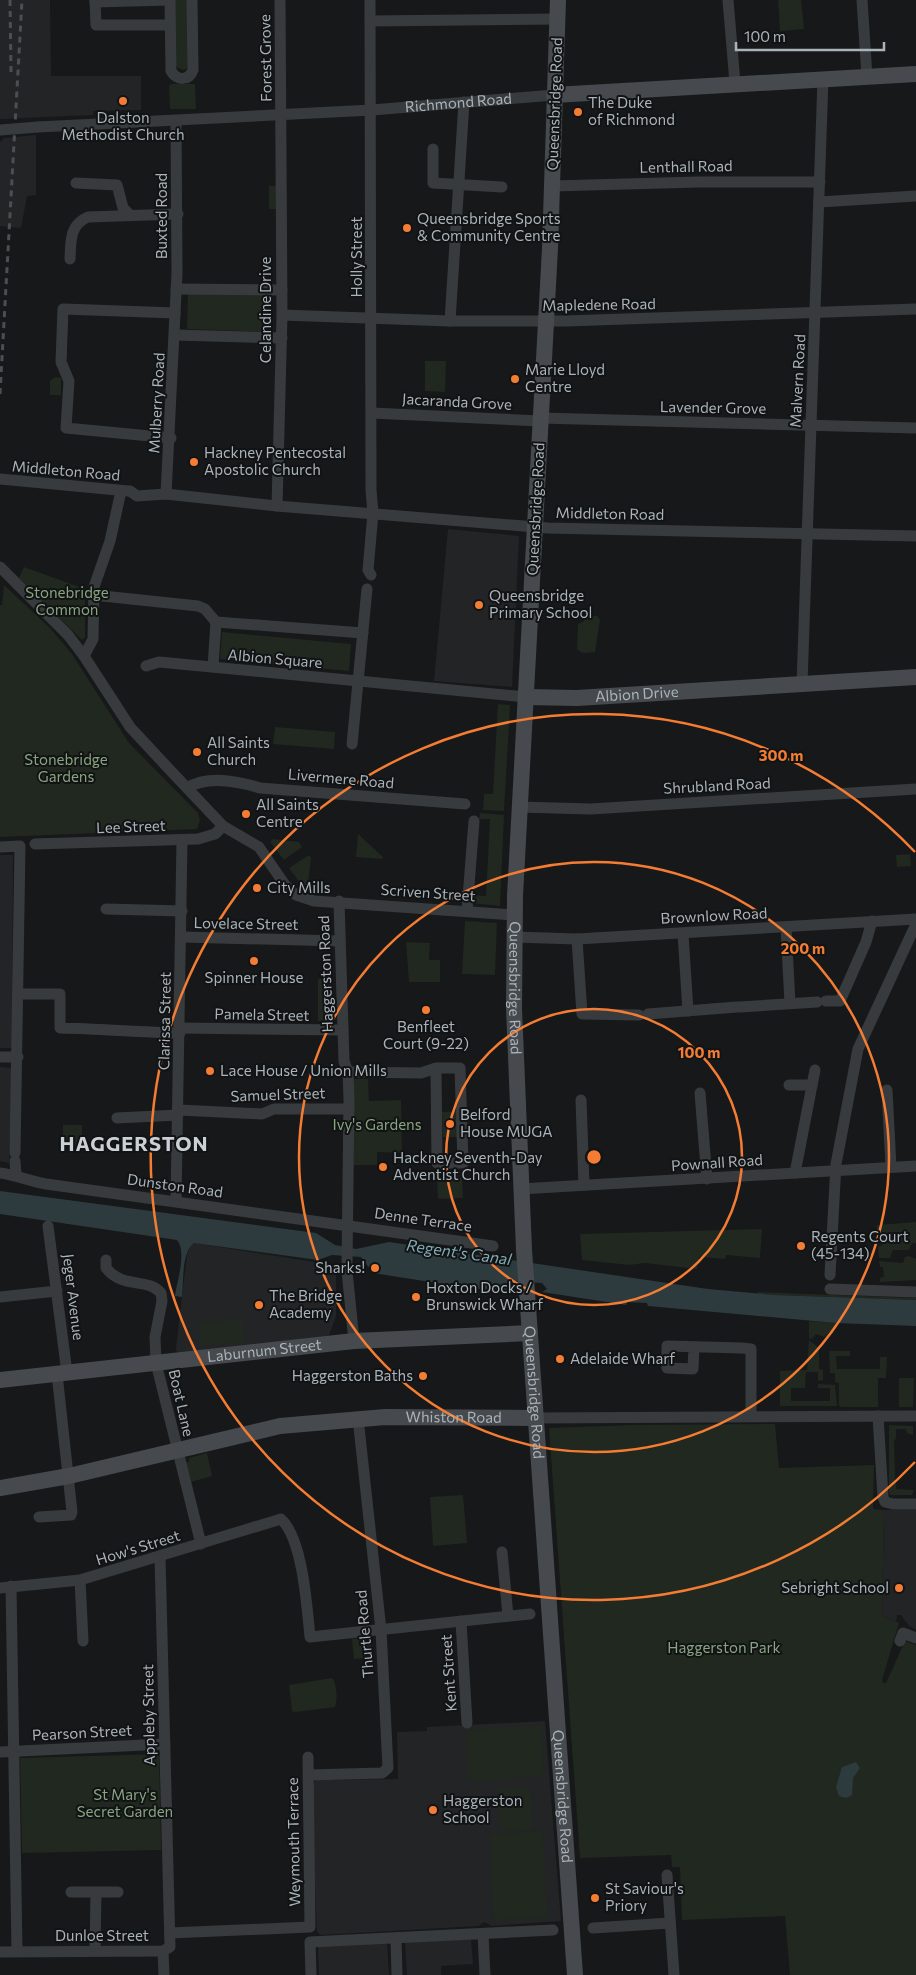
<svg xmlns="http://www.w3.org/2000/svg" width="916" height="1975" font-family="Commissioner,sans-serif">
  <rect width="100%" height="100%" fill="#171819"/>
  <path fill="#232426" d="M0,0H50L51,76H141V110L93,111V115L0,119Z
    M36,135V195L27,196L21,228L0,226V142L4,138Z
    M448,529L519,536L512,687L434,681Z
    M0,855H13L12,1048H0Z
    M0,1067L12,1068L9,1163L0,1161Z
    M194,1243L334,1265L336,1273V1316L328,1338L177,1353L176,1348L187,1255L190,1246Z
    M884,1510H916V1630L909,1626L901,1615H897L896,1622L882,1616Z
    M545,1721L561,1921L492,1926L484,1922L479,1926L320,1935L317,1931L313,1837V1783L316,1780L398,1779L397,1732L427,1731V1727Z
    M471,1939L473,1964L441,1966V1975H407L405,1942Z
    M387,1942L389,1975H319L318,1944Z"/>
  <path fill="#20281f" d="M175,0H188L189,67L184,70L178,68L176,65Z
    M778,0H801L804,29L780,31Z
    M172,84H195L196,109H170L169,85Z
    M269,186H276V209H269Z
    M188,292L269,295L268,332L187,329Z
    M425,361H446L445,392L425,391Z
    M55,377L61,378V395H50V381Z
    M24,567L85,589V637L82,640L19,578Z
    M4,585L50,628L72,654L129,743L198,813L200,820L197,829L0,837V605H2Z
    M584,616H597L600,620L595,652L582,653L577,649L578,624L584,621Z
    M222,632L351,644L349,671L220,659Z
    M498,704L510,705L504,811L483,810L484,794H493Z
    M275,727L335,732L334,749L273,744Z
    M480,813L504,815L500,906L471,903V895L486,896L490,819H479Z
    M358,834L383,857L382,859L356,857Z
    M273,839L299,842L302,847L284,860L270,842Z
    M910,854L911,866L897,867L896,855Z
    M309,855L311,858L308,884L303,887L289,868Z
    M465,921L497,923L495,975L462,974Z
    M406,942L430,943L429,960H440V982H409Z
    M318,979H330V1017L326,1021H318Z
    M354,1079H368L369,1101L401,1100L402,1153L377,1152V1165H354Z
    M457,1111L458,1137H443L442,1112Z
    M63,1125H82V1147H63Z
    M437,1178H462L463,1198L438,1199Z
    M916,1222V1243H912L909,1250H893L890,1258H879L878,1246H882L881,1237H877V1225Z
    M762,1229L760,1258L726,1255L725,1259L699,1257L697,1269L645,1263L629,1265L582,1260L580,1234Z
    M909,1256L916,1259V1280L880,1282V1278L884,1277L883,1267H880L879,1261L903,1263L905,1257Z
    M758,1292L916,1298V1300L774,1295L758,1294Z
    M242,1319L244,1342L201,1346L198,1323Z
    M809,1321L836,1323V1327L824,1337L816,1334L812,1339L809,1338Z
    M809,1340L819,1348V1369L823,1370V1380L818,1381V1372H806L805,1388H791V1401H830V1388H818V1384L835,1385L837,1406H780V1371L807,1370Z
    M829,1351H850V1356H836L837,1369H880V1357H887L886,1378H878V1407H841L839,1405V1383L835,1382V1373H830Z
    M899,1378H914L913,1407H899Z
    M775,1424L779,1468L874,1465L873,1509L884,1510L882,1616L899,1623L882,1680L883,1683H886L905,1641L916,1645V1975H790L785,1916L682,1920L680,1867H672L671,1855L580,1858L549,1428L632,1425Z
    M889,1425L913,1426V1435L907,1433L906,1429H896V1439L894,1440L895,1477L894,1481H896V1489L914,1490L912,1495H891L889,1493Z
    M207,1453L212,1476L191,1482L185,1462H189V1458Z
    M463,1495L467,1543L433,1546L430,1497Z
    M370,1638L373,1657L354,1659L352,1639Z
    M332,1678C337,1684 338,1700 335,1707L295,1712L292,1711L289,1685Z
    M541,1725L544,1776L469,1781L466,1730Z
    M159,1754L161,1850L22,1853L20,1758Z
    M530,1787L532,1830L500,1831L498,1788Z
    M543,1831L547,1918L494,1920L490,1834Z"/>
  <path fill="#2d3b3e" d="M0,1191L316,1233L335,1245L356,1249L389,1242L708,1289L774,1295L916,1300V1326L836,1323L648,1306L647,1303L627,1302L626,1305L542,1292L547,1289L542,1283L512,1281L507,1290L475,1289L373,1273L361,1257L332,1255L318,1260L194,1243C181,1252 184,1282 182,1297L175,1296C177,1281 187,1252 177,1240L0,1214Z
    M856,1762L860,1768L853,1778L852,1795L846,1798L839,1796L836,1787L842,1767Z"/>
  <g fill="none" stroke-linecap="round" stroke-linejoin="round">
    <g stroke="#383b3e" stroke-width="11">
      <path d="M95,0L96,25H170"/>
      <path d="M170,0L171,71C177,81 189,81 193,70L192,0"/>
      <path d="M370,0L371,490L373,513L368,570L371,575"/>
      <path d="M728,0L735,83"/>
      <path d="M862,0L867,77"/>
      <path d="M95,2L170,0"/>
      <path d="M370,21L557,19"/>
      <path id="s1" d="M38,127L372,110L554,95"/>
      <path d="M433,149V183L502,187"/>
      <path d="M76,183L117,185L123,208L130,215"/>
      <path d="M552,186L699,182H820"/>
      <path d="M819,202L916,196"/>
      <path d="M70,259C71,242 69,225 88,217L178,214"/>
      <path d="M176,289L282,290"/>
      <path d="M282,315L450,321H566L916,309"/>
      <path d="M450,321L464,102"/>
      <path d="M175,335L282,338"/>
      <path d="M372,413L540,421"/>
      <path d="M540,418L916,428"/>
      <path d="M171,438L66,428L69,381L61,362L63,309L175,313"/>
      <path d="M0,479L128,491"/>
      <path d="M130,491L137,496L166,494L277,506L548,528L916,536"/>
      <path d="M166,494L177,273L176,120"/>
      <path d="M277,506L282,315L280,0"/>
      <path d="M0,567L68,635L84,656L130,727L169,769L223,826L259,847L285,885L296,895L314,901L514,915"/>
      <path d="M93,595L198,606L205,609L216,622"/>
      <path d="M84,656L93,639L94,587L110,541L121,491"/>
      <path d="M146,666L159,662L526,697"/>
      <path d="M213,667L216,622L363,633"/>
      <path d="M802,684L823,79"/>
      <path d="M352,744L367,589"/>
      <path d="M187,788C208,775 237,781 260,788L465,804"/>
      <path d="M519,807L591,809L916,789"/>
      <path d="M35,844L198,839L215,834L223,826"/>
      <path d="M0,847L20,846L15,1153"/>
      <path d="M339,901L344,1061L348,1072L349,1099L347,1264"/>
      <path d="M106,909L182,911"/>
      <path d="M467,911L474,821"/>
      <path d="M786,927L790,1003"/>
      <path d="M683,934L688,1011"/>
      <path d="M181,937L340,941"/>
      <path d="M514,937L577,939L916,919"/>
      <path d="M577,939L582,1014L639,1015"/>
      <path d="M18,994H60V1028C100,1029 139,1032 180,1033"/>
      <path d="M826,1001H840L866,942L872,921"/>
      <path d="M740,1007L817,1002"/>
      <path d="M648,1014L737,1007"/>
      <path d="M180,1028L343,1030"/>
      <path d="M0,1057H18"/>
      <path d="M348,1072L421,1073L436,1068H460L463,1163H437L436,1068"/>
      <path d="M789,1085H812"/>
      <path d="M887,1090L891,1167"/>
      <path d="M700,1093L707,1179"/>
      <path d="M581,1100L584,1185"/>
      <path d="M179,1110L262,1114L274,1109H349"/>
      <path d="M117,1118L178,1115"/>
      <path d="M15,1161L16,1175"/>
      <path d="M0,1173C16,1175 29,1181 46,1184L493,1246"/>
      <path d="M795,1173L815,1070"/>
      <path d="M520,1189L916,1166"/>
      <path d="M176,1201L182,840"/>
      <path d="M48,1226L67,1373"/>
      <path d="M106,1260V1268C124,1290 147,1277 161,1293L162,1301L155,1337L156,1363L201,1544"/>
      <path d="M347,1271L354,1341"/>
      <path d="M830,1275L836,1164L858,1049L916,924"/>
      <path d="M830,1289L916,1292"/>
      <path d="M0,1297L57,1291"/>
      <path d="M694,1347L693,1369L667,1368V1346L742,1348L751,1349V1416"/>
      <path d="M878,1416L883,1497L885,1502L893,1504H916"/>
      <path d="M535,1418L916,1416"/>
      <path d="M39,1517L71,1515L72,1512L57,1374"/>
      <path d="M502,1552L508,1616"/>
      <path d="M80,1580L83,1641"/>
      <path d="M11,1586L17,1951"/>
      <path d="M0,1588L80,1580L281,1519C303,1539 307,1608 310,1637L530,1614"/>
      <path d="M461,1621L467,1723"/>
      <path d="M900,1641L903,1633L916,1638"/>
      <path d="M0,1752L165,1744"/>
      <path d="M309,1775L382,1773L388,1768L381,1630L358,1418"/>
      <path d="M667,1875L674,1975"/>
      <path d="M71,1892H118"/>
      <path d="M593,1928L670,1923"/>
      <path d="M170,1933L310,1927L308,1757"/>
      <path d="M483,1934L485,1975"/>
      <path d="M396,1939L397,1975"/>
      <path d="M95,1951L96,1892"/>
      <path d="M163,1951L164,1975"/>
      <path d="M0,1952L163,1951L170,1947L160,1558"/>
      <path d="M311,1975L310,1942L553,1930"/>
    </g>
    <g stroke="#464a4e" stroke-width="16">
      <path id="s2" d="M558,0L550,248L515,896L514,1008L524,1250L575,1975"/>
      <path d="M554,95L916,74"/>
      <path id="s3" d="M526,697L577,698L916,677"/>
      <path id="s4" d="M0,1380L354,1341L530,1333"/>
      <path id="s5" d="M0,1488L69,1476L280,1426L385,1417L535,1418"/>
    </g>
    <path stroke="#4b4f53" stroke-width="3" stroke-dasharray="6 5" stroke-linecap="butt" d="M10,0L11,72
      M0,394L22,0"/>
    <path stroke="#383b3e" stroke-width="11" d="M0,130L38,127"/>
  </g>
  <g fill="none" stroke="#f57d33" stroke-width="2.5">
    <circle cx="594" cy="1157" r="148"/>
    <circle cx="594" cy="1157" r="295"/>
    <path d="M915 1462A443 443 0 1 1 915 852"/>
  </g>
  <g fill="#f57d33" stroke="#121314" stroke-width="2">
    <circle cx="123" cy="101" r="5"/>
    <circle cx="578" cy="112" r="5"/>
    <circle cx="407" cy="228" r="5"/>
    <circle cx="515" cy="379" r="5"/>
    <circle cx="194" cy="462" r="5"/>
    <circle cx="479" cy="605" r="5"/>
    <circle cx="197" cy="752" r="5"/>
    <circle cx="246" cy="814" r="5"/>
    <circle cx="257" cy="888" r="5"/>
    <circle cx="254" cy="961" r="5"/>
    <circle cx="426" cy="1010" r="5"/>
    <circle cx="210" cy="1071" r="5"/>
    <circle cx="450" cy="1124" r="5"/>
    <circle cx="383" cy="1167" r="5"/>
    <circle cx="801" cy="1246" r="5"/>
    <circle cx="375" cy="1268" r="5"/>
    <circle cx="416" cy="1297" r="5"/>
    <circle cx="259" cy="1305" r="5"/>
    <circle cx="560" cy="1359" r="5"/>
    <circle cx="423" cy="1376" r="5"/>
    <circle cx="899" cy="1588" r="5"/>
    <circle cx="433" cy="1810" r="5"/>
    <circle cx="595" cy="1898" r="5"/>
  </g>
  <g text-anchor="middle" stroke-width="4" stroke-linejoin="round" paint-order="stroke">
    <g font-size="15" fill="#a9b3b9" stroke="#121314">
      <text transform="translate(266 58) rotate(-91)" y="5">Forest Grove</text>
      <text dy="5" stroke="none"><textPath href="#s1" startOffset="421">Richmond Road</textPath></text>
      <text transform="translate(555 104) rotate(-88)" y="5">Queensbridge Road</text>
      <text transform="translate(686 167) rotate(-1)" y="5">Lenthall Road</text>
      <text transform="translate(162 216) rotate(-90)" y="5">Buxted Road</text>
      <text transform="translate(357 257) rotate(-90)" y="5">Holly Street</text>
      <text transform="translate(599 305) rotate(-1)" y="5">Mapledene Road</text>
      <text transform="translate(266 310) rotate(-90)" y="5">Celandine Drive</text>
      <text transform="translate(798 381) rotate(-87)" y="5">Malvern Road</text>
      <text transform="translate(457 402) rotate(3)" y="5">Jacaranda Grove</text>
      <text transform="translate(157 403) rotate(-87)" y="5">Mulberry Road</text>
      <text transform="translate(713 408) rotate(1)" y="5">Lavender Grove</text>
      <text transform="translate(66 471) rotate(5)" y="5">Middleton Road</text>
      <text transform="translate(536 509) rotate(-87)" y="5">Queensbridge Road</text>
      <text transform="translate(610 514) rotate(1)" y="5">Middleton Road</text>
      <text transform="translate(275 659) rotate(5)" y="5">Albion Square</text>
      <text dy="5" stroke="none"><textPath href="#s3" startOffset="111">Albion Drive</textPath></text>
      <text transform="translate(341 779) rotate(5)" y="5">Livermere Road</text>
      <text transform="translate(717 786) rotate(-3)" y="5">Shrubland Road</text>
      <text transform="translate(131 827) rotate(-2)" y="5">Lee Street</text>
      <text transform="translate(428 893) rotate(4)" y="5">Scriven Street</text>
      <text transform="translate(714 916) rotate(-3)" y="5">Brownlow Road</text>
      <text transform="translate(246 924) rotate(1)" y="5">Lovelace Street</text>
      <text transform="translate(326 974) rotate(-92)" y="5">Haggerston Road</text>
      <text dy="5" stroke="none"><textPath href="#s2" startOffset="989">Queensbridge Road</textPath></text>
      <text transform="translate(262 1015) rotate(1)" y="5">Pamela Street</text>
      <text transform="translate(165 1021) rotate(-89)" y="5">Clarissa Street</text>
      <text transform="translate(278 1095) rotate(-2)" y="5">Samuel Street</text>
      <text transform="translate(717 1163) rotate(-4)" y="5">Pownall Road</text>
      <text transform="translate(175 1186) rotate(8)" y="5">Dunston Road</text>
      <text transform="translate(423 1220) rotate(8)" y="5">Denne Terrace</text>
      <text transform="translate(73 1297) rotate(83)" y="5">Jeger Avenue</text>
      <text dy="5" stroke="none"><textPath href="#s4" startOffset="266">Laburnum Street</textPath></text>
      <text dy="5" stroke="none"><textPath href="#s2" startOffset="1394">Queensbridge Road</textPath></text>
      <text transform="translate(181 1403) rotate(77)" y="5">Boat Lane</text>
      <text dy="5" stroke="none"><textPath href="#s5" startOffset="461">Whiston Road</textPath></text>
      <text transform="translate(138 1548) rotate(-17)" y="5">How's Street</text>
      <text transform="translate(365 1634) rotate(-95)" y="5">Thurtle Road</text>
      <text transform="translate(449 1673) rotate(-94)" y="5">Kent Street</text>
      <text transform="translate(149 1715) rotate(-91)" y="5">Appleby Street</text>
      <text transform="translate(82 1733) rotate(-3)" y="5">Pearson Street</text>
      <text dy="5" stroke="none"><textPath href="#s2" startOffset="1799">Queensbridge Road</textPath></text>
      <text transform="translate(294 1842) rotate(-91)" y="5">Weymouth Terrace</text>
      <text x="102" y="1941">Dunloe Street</text>
    </g>
    <g font-size="15" fill="#a9b3b9" stroke="#121314" text-anchor="start">
      <text x="588" y="108">The Duke<tspan x="588" dy="17">of Richmond</tspan></text>
      <text x="123" y="123" text-anchor="middle">Dalston<tspan x="123" dy="17">Methodist Church</tspan></text>
      <text x="417" y="224">Queensbridge Sports<tspan x="417" dy="17">&amp; Community Centre</tspan></text>
      <text x="525" y="375">Marie Lloyd<tspan x="525" dy="17">Centre</tspan></text>
      <text x="204" y="458">Hackney Pentecostal<tspan x="204" dy="17">Apostolic Church</tspan></text>
      <text x="489" y="601">Queensbridge<tspan x="489" dy="17">Primary School</tspan></text>
      <text x="207" y="748">All Saints<tspan x="207" dy="17">Church</tspan></text>
      <text x="256" y="810">All Saints<tspan x="256" dy="17">Centre</tspan></text>
      <text x="267" y="893">City Mills</text>
      <text x="254" y="983" text-anchor="middle">Spinner House</text>
      <text x="426" y="1032" text-anchor="middle">Benfleet<tspan x="426" dy="17">Court (9-22)</tspan></text>
      <text x="220" y="1076">Lace House / Union Mills</text>
      <text x="460" y="1120">Belford<tspan x="460" dy="17">House MUGA</tspan></text>
      <text x="393" y="1163">Hackney Seventh-Day<tspan x="393" dy="17">Adventist Church</tspan></text>
      <text x="811" y="1242">Regents Court<tspan x="811" dy="17">(45-134)</tspan></text>
      <text x="365" y="1273" text-anchor="end">Sharks!</text>
      <text x="426" y="1293">Hoxton Docks /<tspan x="426" dy="17">Brunswick Wharf</tspan></text>
      <text x="269" y="1301">The Bridge<tspan x="269" dy="17">Academy</tspan></text>
      <text x="570" y="1364">Adelaide Wharf</text>
      <text x="413" y="1381" text-anchor="end">Haggerston Baths</text>
      <text x="889" y="1593" text-anchor="end">Sebright School</text>
      <text x="443" y="1806">Haggerston<tspan x="443" dy="17">School</tspan></text>
      <text x="605" y="1894">St Saviour's<tspan x="605" dy="17">Priory</tspan></text>
    </g>
    <g font-size="15" fill="#88a580" stroke="#121314">
      <text x="67" y="598">Stonebridge<tspan x="67" dy="17">Common</tspan></text>
      <text x="66" y="765">Stonebridge<tspan x="66" dy="17">Gardens</tspan></text>
      <text x="377" y="1130">Ivy's Gardens</text>
      <text x="724" y="1653">Haggerston Park</text>
      <text x="125" y="1800">St Mary's<tspan x="125" dy="17">Secret Garden</tspan></text>
    </g>
    <g font-size="16" font-style="italic" fill="#80abb5" stroke="#121314">
      <text transform="translate(459 1252) rotate(8)" y="6">Regent's Canal</text>
    </g>
    <g font-size="20" font-weight="bold" letter-spacing="1" fill="#cad0d5" stroke="#121314">
      <text x="134" y="1151">HAGGERSTON</text>
    </g>
  </g>
  <circle cx="594" cy="1157" r="8" fill="#f57d33" stroke="#121314" stroke-width="2.5"/>
  <g font-size="15" text-anchor="middle" font-weight="bold" fill="#f57d33" stroke="#121314" stroke-width="4" stroke-linejoin="round" paint-order="stroke">
    <text x="781" y="761">300 m</text>
    <text x="803" y="954">200 m</text>
    <text x="699" y="1058">100 m</text>
  </g>
  <path d="M736 42v8h148v-8" fill="none" stroke="#a9b3b9" stroke-width="2.5"/>
  <text x="744" y="42" font-size="15" fill="#a9b3b9" stroke="#121314" stroke-width="4" paint-order="stroke">100 m</text>
</svg>
